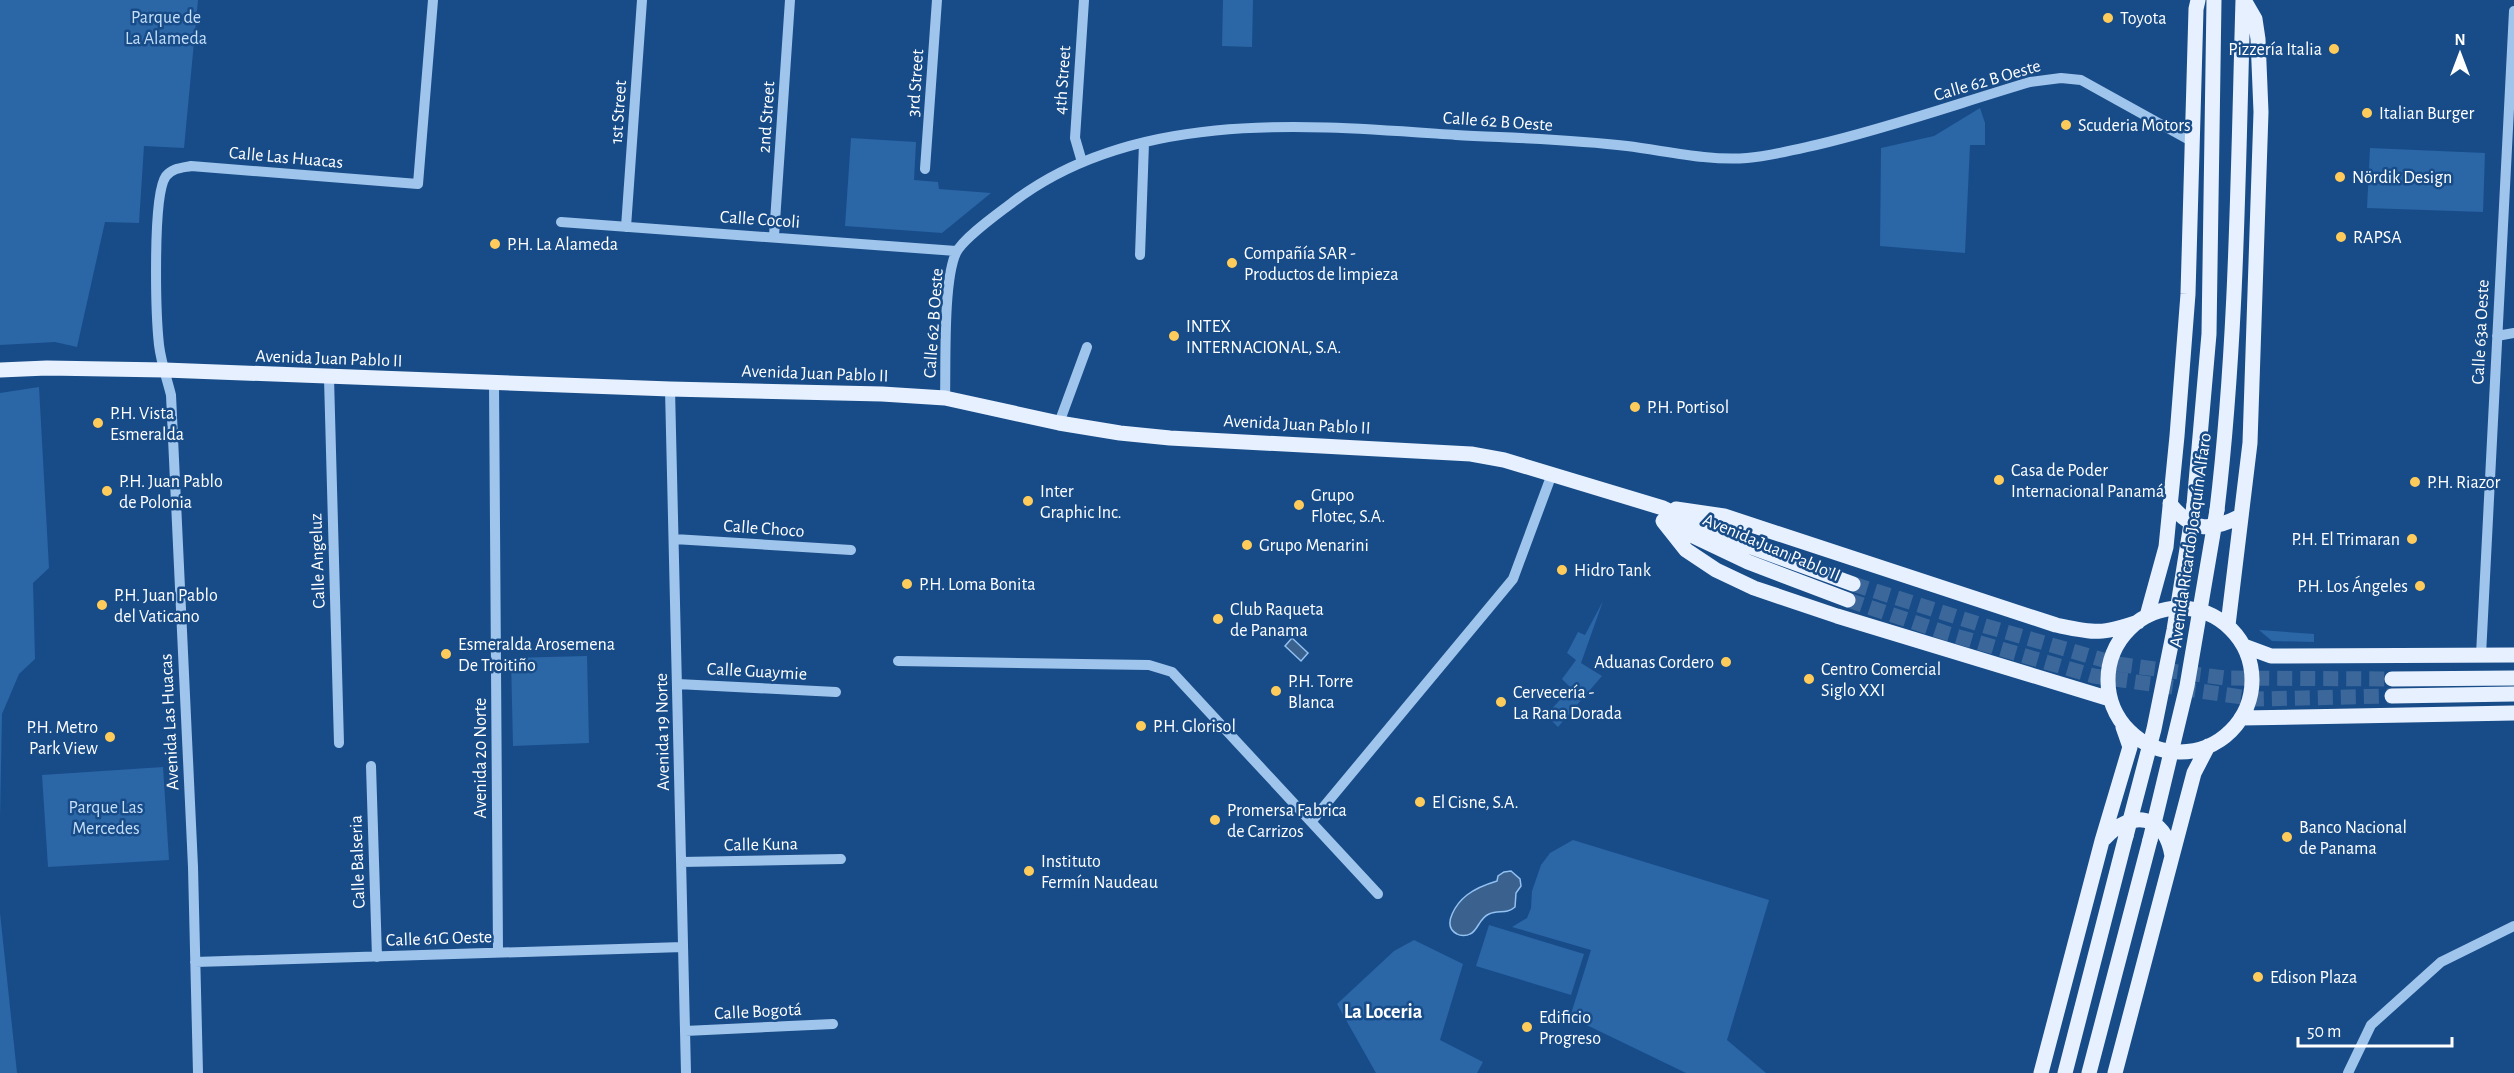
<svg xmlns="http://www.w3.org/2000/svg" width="2514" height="1073" font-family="'Alegreya Sans',sans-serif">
  <rect width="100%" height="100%" fill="#184c88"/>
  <path fill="#2b66a7" d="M0,0H198L184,148L144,146L139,223L105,222L77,347L55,342L0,345Z
    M1223,0H1253L1252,47L1222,46Z
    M1980,108L1985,123V145H1970L1965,253L1880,246L1881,148L1934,136Z
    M851,138L916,142L914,180L938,182L939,189L991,193L942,233L845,226Z
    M2370,148L2485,153L2483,212L2367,208Z
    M39,387L49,568L33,583L35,659L19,674L2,714L0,818V393Z
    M1603,601L1581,663L1602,676L1558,727L1546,715L1571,688L1562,679L1576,660L1567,653L1578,632L1585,635Z
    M2259,630L2314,634V642L2272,641Z
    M587,656L589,743L513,746L511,658Z
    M163,767L169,860L48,867L42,775Z
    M1573,840L1769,900L1727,1040L1766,1073H1686L1570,1017L1591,950L1512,927L1527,918L1531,908L1532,891L1541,865L1550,853Z
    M0,913L17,1073H0Z
    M1489,925L1584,954L1571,995L1476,966Z
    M1414,940L1463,964L1440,1040L1483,1062L1477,1073H1376L1337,1004L1394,951Z"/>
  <path fill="#3b628e" stroke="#92c0f0" stroke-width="1.5" d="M1292,638L1308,653L1301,661L1285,646Z
    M1511,871L1520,879L1521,886L1516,893L1515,907C1506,915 1498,909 1489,914C1479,918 1478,931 1470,934C1467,936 1460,936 1457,934C1440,925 1458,902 1467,895C1476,888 1487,884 1497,881L1498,876L1504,872Z"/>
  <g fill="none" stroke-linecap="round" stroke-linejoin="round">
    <path stroke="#3b679a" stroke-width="15" stroke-dasharray="15 8" stroke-linecap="butt" d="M1853,584L1982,625L2117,664L2225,678L2392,679
      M1848,600L1949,634L2094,676L2256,699L2392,696"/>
    <path stroke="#a0c5ed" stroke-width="10" d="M1082,162L1075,138L1084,0
      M925,169L937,0
      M561,222L956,251
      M626,227L642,0
      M774,236L790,0
      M1140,255L1144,143
      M2497,336L2514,333
      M329,378L339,743
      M494,383L498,952
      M670,389L686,1073
      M945,398C946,364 943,281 956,253C963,238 999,213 1013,202C1136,108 1310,125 1456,135C1513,138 1571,139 1627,146C1667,151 1707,161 1747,158C1770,156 1794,150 1816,145C1889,128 1959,103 2030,82L2061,78L2081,80L2191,141
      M1059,423L1087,347
      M674,539L851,550
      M2481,655L2514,11
      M898,661L1149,665L1172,672L1378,894
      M677,684L836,692
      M371,766L377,957
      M1311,822L1513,579L1552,474
      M681,862L841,859
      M195,962L683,947
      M685,1031L833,1024
      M198,1073L193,867L171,395C167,379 161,362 159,345C156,317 152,195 166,176C173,168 181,168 191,166L418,184L433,0
      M2348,1073L2371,1025L2441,962L2514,926"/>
    <path stroke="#e6f0ff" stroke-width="15" d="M0,370L47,368L165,370L670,389L882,394L945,398L1059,423L1120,433L1170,438L1471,454L1504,460L1663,508L1724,537L1853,584
      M2170,504C2193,532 2209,532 2241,516
      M2194,505L2209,334L2214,0
      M1676,509L1724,516L2056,625C2095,633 2100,635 2138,622
      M2217,510C2237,341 2238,170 2243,0
      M1663,521L1686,550L1716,570L1754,588L1837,616L2110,699
      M1668,524L1748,562L1848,600
      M2108 680a72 72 0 1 1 144 0a72 72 0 1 1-144 0Z
      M2147,616L2166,547L2177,436L2188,294L2196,9L2198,0
      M2228,625L2250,443L2261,112L2258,39L2255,19L2244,0
      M2244,646L2271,656L2514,655
      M2392,679L2514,678
      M2392,696L2514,694
      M2241,718L2514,713
      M2104,839C2131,809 2165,814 2172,856
      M2041,1073L2102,841L2130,747L2123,727
      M2065,1073L2126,836
      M2089,1073L2150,840
      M2115,1073L2194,773L2208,746"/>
    <path stroke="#e6f0ff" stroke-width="15" d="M2126,836L2154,729L2174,630L2194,505
      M2150,840L2187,686L2217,510"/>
  </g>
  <g fill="#ffcc5c" stroke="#184c88" stroke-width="2">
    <circle cx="2108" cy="18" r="6"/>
    <circle cx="2334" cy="49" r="6"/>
    <circle cx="2367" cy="113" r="6"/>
    <circle cx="2066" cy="125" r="6"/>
    <circle cx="2340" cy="177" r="6"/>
    <circle cx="2341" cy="237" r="6"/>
    <circle cx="495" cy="244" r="6"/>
    <circle cx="1232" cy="263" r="6"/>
    <circle cx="1174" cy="336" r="6"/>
    <circle cx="1635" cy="407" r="6"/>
    <circle cx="98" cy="423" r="6"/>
    <circle cx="1999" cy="480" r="6"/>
    <circle cx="2415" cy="482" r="6"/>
    <circle cx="107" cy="491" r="6"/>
    <circle cx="1028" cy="501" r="6"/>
    <circle cx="1299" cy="505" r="6"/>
    <circle cx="2412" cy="539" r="6"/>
    <circle cx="1247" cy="545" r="6"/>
    <circle cx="1562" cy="570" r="6"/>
    <circle cx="907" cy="584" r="6"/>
    <circle cx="2420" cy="586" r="6"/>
    <circle cx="102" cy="605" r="6"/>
    <circle cx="1218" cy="619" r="6"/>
    <circle cx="446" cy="654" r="6"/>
    <circle cx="1726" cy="662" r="6"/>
    <circle cx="1809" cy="679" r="6"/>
    <circle cx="1276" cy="691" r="6"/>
    <circle cx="1501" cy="702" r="6"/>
    <circle cx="1141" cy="726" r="6"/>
    <circle cx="110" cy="737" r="6"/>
    <circle cx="1420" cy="802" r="6"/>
    <circle cx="1215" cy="820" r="6"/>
    <circle cx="2287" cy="837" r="6"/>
    <circle cx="1029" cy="871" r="6"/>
    <circle cx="2258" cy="977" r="6"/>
    <circle cx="1527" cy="1027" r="6"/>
  </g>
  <g text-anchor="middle" stroke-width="5" stroke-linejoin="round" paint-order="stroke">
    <g font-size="18" fill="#c5dffa" stroke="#184c88">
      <text x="166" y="23">Parque de<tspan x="166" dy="21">La Alameda</tspan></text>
      <text x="106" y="813">Parque Las<tspan x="106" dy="21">Mercedes</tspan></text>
    </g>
    <g font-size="18" fill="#fff" stroke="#184c88" text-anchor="start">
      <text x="2120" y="24">Toyota</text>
      <text x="2322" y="55" text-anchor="end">Pizzería Italia</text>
      <text x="2379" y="119">Italian Burger</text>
      <text x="2078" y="131">Scuderia Motors</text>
      <text x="2352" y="183">Nördik Design</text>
      <text x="2353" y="243">RAPSA</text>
      <text x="507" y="250">P.H. La Alameda</text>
      <text x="1244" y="259">Compañía SAR -<tspan x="1244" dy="21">Productos de limpieza</tspan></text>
      <text x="1186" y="332">INTEX<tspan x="1186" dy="21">INTERNACIONAL, S.A.</tspan></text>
      <text x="1647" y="413">P.H. Portisol</text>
      <text x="110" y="419">P.H. Vista<tspan x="110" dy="21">Esmeralda</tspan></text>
      <text x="2011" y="476">Casa de Poder<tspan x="2011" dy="21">Internacional Panamá</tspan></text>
      <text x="119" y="487">P.H. Juan Pablo<tspan x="119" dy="21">de Polonia</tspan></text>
      <text x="2427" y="488">P.H. Riazor</text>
      <text x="1040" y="497">Inter<tspan x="1040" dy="21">Graphic Inc.</tspan></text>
      <text x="1311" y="501">Grupo<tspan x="1311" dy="21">Flotec, S.A.</tspan></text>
      <text x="2400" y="545" text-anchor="end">P.H. El Trimaran</text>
      <text x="1259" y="551">Grupo Menarini</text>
      <text x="1574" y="576">Hidro Tank</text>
      <text x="919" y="590">P.H. Loma Bonita</text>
      <text x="2408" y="592" text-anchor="end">P.H. Los Ángeles</text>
      <text x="114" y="601">P.H. Juan Pablo<tspan x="114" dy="21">del Vaticano</tspan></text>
      <text x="1230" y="615">Club Raqueta<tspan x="1230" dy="21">de Panama</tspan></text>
      <text x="458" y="650">Esmeralda Arosemena<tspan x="458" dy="21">De Troitiño</tspan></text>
      <text x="1714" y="668" text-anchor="end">Aduanas Cordero</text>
      <text x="1821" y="675">Centro Comercial<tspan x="1821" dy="21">Siglo XXI</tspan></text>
      <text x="1288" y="687">P.H. Torre<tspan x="1288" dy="21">Blanca</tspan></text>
      <text x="1513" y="698">Cervecería -<tspan x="1513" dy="21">La Rana Dorada</tspan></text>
      <text x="1153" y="732">P.H. Glorisol</text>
      <text x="98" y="733" text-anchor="end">P.H. Metro<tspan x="98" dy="21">Park View</tspan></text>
      <text x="1432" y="808">El Cisne, S.A.</text>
      <text x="1227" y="816">Promersa Fabrica<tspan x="1227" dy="21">de Carrizos</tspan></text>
      <text x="2299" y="833">Banco Nacional<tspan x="2299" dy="21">de Panama</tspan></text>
      <text x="1041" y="867">Instituto<tspan x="1041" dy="21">Fermín Naudeau</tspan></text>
      <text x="2270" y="983">Edison Plaza</text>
      <text x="1539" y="1023">Edificio<tspan x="1539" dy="21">Progreso</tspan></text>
    </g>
    <g font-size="18" fill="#fff" stroke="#184c88">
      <text transform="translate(1062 80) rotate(-86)" y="6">4th Street</text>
      <text transform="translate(1987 80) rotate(-16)" y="6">Calle 62 B Oeste</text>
      <text transform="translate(915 83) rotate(-86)" y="6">3rd Street</text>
      <text transform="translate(618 112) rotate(-86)" y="6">1st Street</text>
      <text transform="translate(766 117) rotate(-86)" y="6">2nd Street</text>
      <text transform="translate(1498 121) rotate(4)" y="6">Calle 62 B Oeste</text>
      <text transform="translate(286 157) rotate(5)" y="6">Calle Las Huacas</text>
      <text transform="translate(760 219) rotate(4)" y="6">Calle Cocoli</text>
      <text transform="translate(933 323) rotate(-86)" y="6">Calle 62 B Oeste</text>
      <text transform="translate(2480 332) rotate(-87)" y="6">Calle 63a Oeste</text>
      <text transform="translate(329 358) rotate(2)" y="6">Avenida Juan Pablo II</text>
      <text transform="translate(815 373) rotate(2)" y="6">Avenida Juan Pablo II</text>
      <text transform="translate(1297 424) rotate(3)" y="6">Avenida Juan Pablo II</text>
      <text transform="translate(764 528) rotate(4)" y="6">Calle Choco</text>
      <text transform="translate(2190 540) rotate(-82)" y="6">Avenida Ricardo Joaquín Alfaro</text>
      <text transform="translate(1772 547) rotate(23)" y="6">Avenida Juan Pablo II</text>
      <text transform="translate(317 561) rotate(-92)" y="6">Calle Angeluz</text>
      <text transform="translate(757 671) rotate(3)" y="6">Calle Guaymie</text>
      <text transform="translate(169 722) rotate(-93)" y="6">Avenida Las Huacas</text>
      <text transform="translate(662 732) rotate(-91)" y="6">Avenida 19 Norte</text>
      <text transform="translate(480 758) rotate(-90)" y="6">Avenida 20 Norte</text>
      <text transform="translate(761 844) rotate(-1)" y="6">Calle Kuna</text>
      <text transform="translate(357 862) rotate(-92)" y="6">Calle Balseria</text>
      <text transform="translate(439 938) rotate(-2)" y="6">Calle 61G Oeste</text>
      <text transform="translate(758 1011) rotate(-3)" y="6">Calle Bogotá</text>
    </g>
    <g font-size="20" font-weight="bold" fill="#fff" stroke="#184c88">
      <text x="1383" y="1018">La Loceria</text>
    </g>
  </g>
  <g transform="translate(2460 54)" stroke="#184c88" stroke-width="4.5" paint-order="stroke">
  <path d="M0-4.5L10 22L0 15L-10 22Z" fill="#ffffff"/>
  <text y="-9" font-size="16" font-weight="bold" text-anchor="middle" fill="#ffffff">N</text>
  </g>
  <path d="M2298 1037v9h154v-9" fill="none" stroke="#ffffff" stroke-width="3"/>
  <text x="2307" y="1037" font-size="18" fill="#ffffff" stroke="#184c88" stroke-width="4.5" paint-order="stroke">50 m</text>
</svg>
